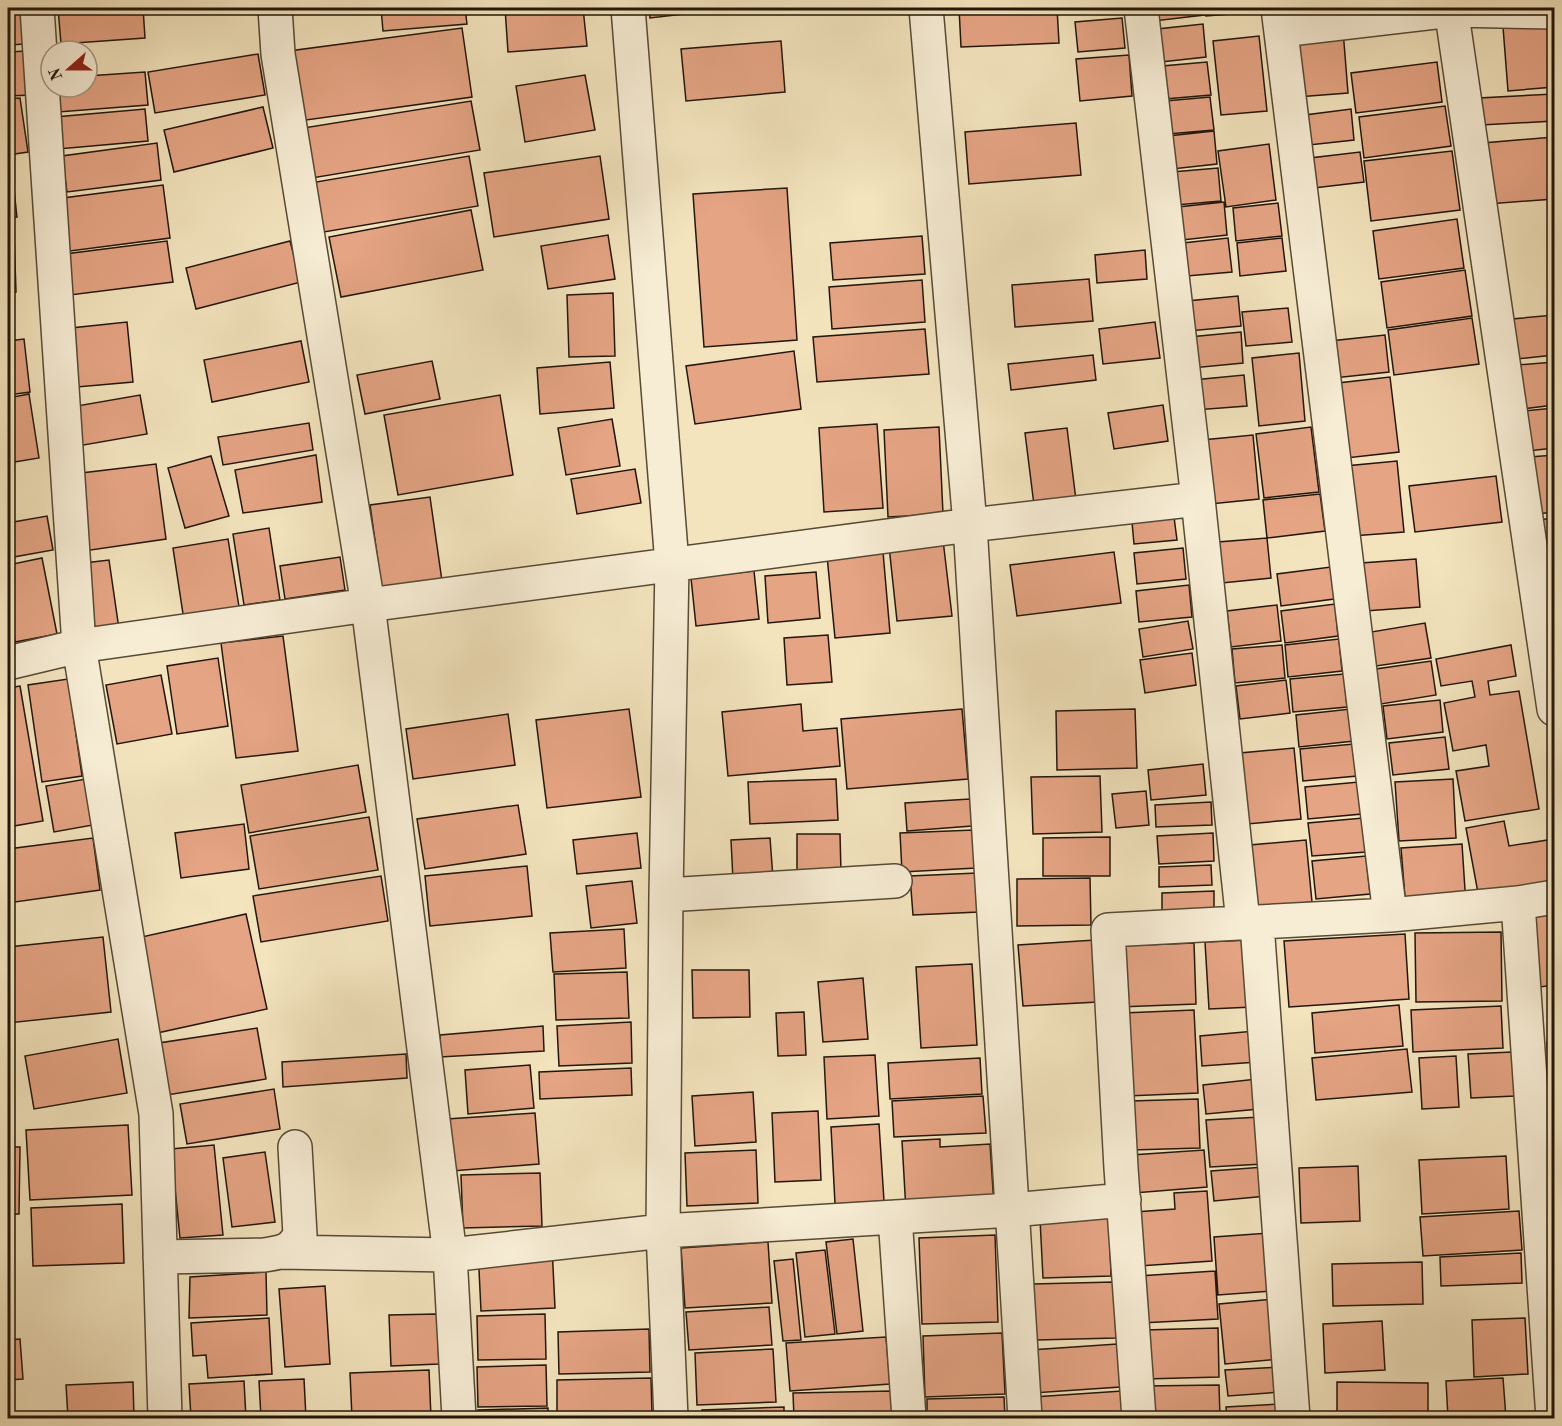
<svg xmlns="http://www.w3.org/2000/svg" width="1562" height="1426" font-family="'Old Standard TT',serif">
  <rect width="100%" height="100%" fill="#f3e4be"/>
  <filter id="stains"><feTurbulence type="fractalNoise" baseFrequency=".00333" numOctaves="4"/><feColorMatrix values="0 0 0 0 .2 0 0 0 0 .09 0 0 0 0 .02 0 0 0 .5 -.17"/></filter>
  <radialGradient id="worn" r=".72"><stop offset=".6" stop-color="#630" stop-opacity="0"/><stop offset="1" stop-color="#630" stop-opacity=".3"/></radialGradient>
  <path fill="#e5a484" stroke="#231609" stroke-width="1.5" d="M8,8H22L25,44L8,45Z
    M58,8H143L145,38L61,44Z
    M381,8H465L467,24L383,31Z
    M505,8H583L587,46L508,52Z
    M649,8H736L650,18Z
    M959,8H1057L1059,43L961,47Z
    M1152,8H1203L1204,15L1154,21Z
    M1206,8H1256V12L1206,16Z
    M1122,18L1125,48L1078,52L1075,22Z
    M1203,24L1206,57L1161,62L1157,29Z
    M1554,24V87L1508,91L1503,27Z
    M462,28L472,97L299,121L289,51Z
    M1343,30L1348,93L1297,97L1292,33Z
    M1259,36L1267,111L1221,115L1213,41Z
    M781,41L785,92L686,101L681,49Z
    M27,51L31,95L8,96V52Z
    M258,54L265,95L155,113L148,72Z
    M1129,55L1132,96L1080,101L1076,59Z
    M1207,62L1211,95L1165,99L1162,66Z
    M1437,62L1442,102L1356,113L1351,73Z
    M145,72L148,105L58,112L56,87H87V76Z
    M585,75L595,130L525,142L516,86Z
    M1554,94V121L1481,125L1479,98Z
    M1210,97L1214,130L1168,134L1165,101Z
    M20,98L28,152L8,155V99Z
    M471,101L480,150L306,179L297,129Z
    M1445,106L1451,146L1364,158L1359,117Z
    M263,107L273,148L174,172L164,130Z
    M145,109L148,141L58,149L55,117Z
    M1351,109L1354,140L1309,145L1305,115Z
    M1076,123L1081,175L969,184L965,132Z
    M1214,131L1217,164L1172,169L1168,136Z
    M1554,137V199L1488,204L1483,143Z
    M157,143L161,180L67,192L62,156Z
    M1269,144L1276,200L1226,207L1218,151Z
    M1452,151L1460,210L1371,221L1364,161Z
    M1360,152L1364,182L1314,188L1310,158Z
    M469,156L478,206L318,233L310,183Z
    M600,156L609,219L494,237L484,173Z
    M8,162H11L17,217L8,218Z
    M1218,168L1221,201L1176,205L1172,172Z
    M163,185L170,238L70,251L63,198Z
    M787,188L797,340L704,347L693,194Z
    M1224,202L1227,235L1182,240L1178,207Z
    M1278,203L1282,236L1236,241L1233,208Z
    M471,210L483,270L341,297L329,237Z
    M1457,219L1464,268L1379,279L1373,231Z
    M8,233H14L16,292H8Z
    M608,235L615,279L548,289L541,246Z
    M922,236L925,274L833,280L830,243Z
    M1228,238L1232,272L1187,276L1183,243Z
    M1282,238L1286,271L1240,276L1237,243Z
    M167,241L173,282L70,295L65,254Z
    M290,241L301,282L196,309L186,268Z
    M1145,250L1147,279L1097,283L1095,255Z
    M1465,270L1472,316L1387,328L1381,282Z
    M1089,279L1093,321L1015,327L1012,285Z
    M922,280L925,322L832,329L829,287Z
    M613,293L615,356L569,357L567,295Z
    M1238,296L1241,326L1189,331L1187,301Z
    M1288,308L1292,342L1246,346L1242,312Z
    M1554,315V355L1516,359L1512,319Z
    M1472,318L1479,364L1394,375L1388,330Z
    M127,322L133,382L77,387L71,328Z
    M1155,322L1160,358L1103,364L1099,329Z
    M925,329L929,374L817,382L813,337Z
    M1241,332L1243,363L1192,368L1189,337Z
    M1385,335L1389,372L1334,378L1330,341Z
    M24,339L30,392L8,395V341Z
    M301,341L309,382L212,402L204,360Z
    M794,351L801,409L695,424L686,366Z
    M1299,353L1305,421L1259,426L1252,358Z
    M1093,355L1096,380L1011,390L1008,364Z
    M432,361L440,399L365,414L357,375Z
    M610,362L614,408L540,414L537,368Z
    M1554,362V405L1521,409L1517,365Z
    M1244,375L1247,406L1195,410L1193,380Z
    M1390,377L1399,452L1346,458L1338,383Z
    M29,394L39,458L8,463V398Z
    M140,395L147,434L78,446L71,407Z
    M500,395L513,475L398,495L384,415Z
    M1163,405L1168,441L1114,449L1108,413Z
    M1554,408V448L1528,451L1524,411Z
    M612,419L620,466L566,475L558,428Z
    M309,423L313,450L223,465L218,437Z
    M877,424L883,508L824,512L819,428Z
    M939,427L943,514L888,517L884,430Z
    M1311,427L1319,492L1264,498L1256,434Z
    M1067,428L1076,500L1034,505L1025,433Z
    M1253,435L1259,499L1210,504L1202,440Z
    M316,455L322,502L243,513L235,470Z
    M1554,455V512L1537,514L1530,457Z
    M211,456L229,516L185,528L168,468Z
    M1397,461L1404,532L1352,536L1345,466Z
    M156,464L166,539L84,551L73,474Z
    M635,469L641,503L577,514L571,479Z
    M1496,476L1502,522L1415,532L1409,486Z
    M1320,494L1325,531L1267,538L1263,500Z
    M430,497L442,581L382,590L370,505Z
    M47,516L53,550L8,558V523Z
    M1174,517L1177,540L1134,544L1132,522Z
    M1554,518V567L1543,568L1538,520Z
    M269,528L280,600L244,605L233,534Z
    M1267,538L1271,578L1222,583L1218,542Z
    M228,539L241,619L185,627L173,548Z
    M943,540L952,616L897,621L889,546Z
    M1183,548L1186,579L1137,584L1134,553Z
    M883,552L890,633L835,638L827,556Z
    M1114,552L1121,603L1017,616L1010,565Z
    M340,557L345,590L285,599L280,566Z
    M42,558L57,634L15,642L8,602V565Z
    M1416,559L1420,607L1365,611L1361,563Z
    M109,560L119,629L95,634L84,563Z
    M1331,567L1334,599L1281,606L1277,574Z
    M754,571L759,619L696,626L691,578Z
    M816,572L820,618L768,623L765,576Z
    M1189,585L1192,617L1139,622L1136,591Z
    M1335,604L1338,636L1285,643L1281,611Z
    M1277,605L1281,641L1231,647L1227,611Z
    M1188,621L1193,649L1143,657L1139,629Z
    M1425,623L1431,658L1376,666L1371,632Z
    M828,635L832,682L787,685L784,638Z
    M283,636L298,751L236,758L221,643Z
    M1339,639L1342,671L1288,677L1285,645Z
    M1282,645L1285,678L1235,683L1232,649Z
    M1511,645L1516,676L1488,681L1490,695L1519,691L1539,809L1465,821L1456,771L1489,766L1486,745L1453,751L1444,703L1475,697L1472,681L1441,686L1436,659Z
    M1192,653L1196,685L1145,693L1140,660Z
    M218,658L228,726L177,734L167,666Z
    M1431,661L1436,695L1381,704L1376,669Z
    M1344,674L1347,707L1293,712L1290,679Z
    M161,675L172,734L117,744L106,685Z
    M68,679L82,776L42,782L28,685Z
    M1286,680L1290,713L1240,719L1236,686Z
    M20,686L43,821L8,827V688Z
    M1440,700L1443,732L1387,739L1383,706Z
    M801,704L803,731L837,728L840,766L728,776L722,712Z
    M629,709L641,797L547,808L536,720Z
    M962,709L968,779L847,789L841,719Z
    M1135,709L1137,768L1057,770L1056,711Z
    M1351,709L1354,741L1299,747L1296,715Z
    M508,714L515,765L413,779L406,729Z
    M1445,737L1449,769L1393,775L1389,743Z
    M1354,744L1357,776L1303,781L1300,749Z
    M1294,748L1301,819L1247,824L1240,753Z
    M1203,764L1206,795L1151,800L1148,770Z
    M358,765L366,812L249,833L241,785Z
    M1100,776L1102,832L1033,834L1031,777Z
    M86,779L93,825L54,832L46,786Z
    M836,779L838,820L750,824L748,782Z
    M1453,779L1456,838L1399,841L1395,782Z
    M1359,782L1362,814L1308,819L1305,787Z
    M1146,791L1149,825L1116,828L1112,794Z
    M970,799L972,826L907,831L905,803Z
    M1211,802L1212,825L1156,827L1155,805Z
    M518,805L526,854L425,869L417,819Z
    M369,817L378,870L259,889L250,836Z
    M1363,818L1366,852L1312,856L1308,823Z
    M1504,821L1509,846L1554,839V881L1478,893L1466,828Z
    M244,824L249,869L181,878L175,833Z
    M974,830L976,868L902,872L900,833Z
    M637,833L641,868L577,874L573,840Z
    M1213,833L1214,861L1159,864L1157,836Z
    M797,834H840L841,873H797Z
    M1110,837V876H1043V838Z
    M93,838L100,890L8,903V849Z
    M770,838L773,878L733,880L731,840Z
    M1306,840L1312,902L1256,908L1250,845Z
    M1462,844L1466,905L1406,910L1401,848Z
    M1366,856L1370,894L1316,899L1312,861Z
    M1211,865L1212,885L1159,887V867Z
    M527,866L532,916L430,926L425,876Z
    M977,873L979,912L913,915L910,876Z
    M381,876L388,921L261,942L253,896Z
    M1090,878L1091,925L1017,926V879Z
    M632,881L637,923L591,928L586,886Z
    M1214,891V911L1162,912V893Z
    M1554,910V985L1540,987L1532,912Z
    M246,914L267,1009L157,1033L137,938Z
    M624,929L626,968L553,972L550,933Z
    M1501,932L1502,1001L1416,1002L1415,933Z
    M1405,934L1409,999L1289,1007L1284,941Z
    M103,937L111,1012L8,1023V947Z
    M1095,940L1098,1002L1023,1006L1018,945Z
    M1249,940L1253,1007L1209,1009L1205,942Z
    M1194,943L1196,1004L1119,1007L1116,946Z
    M972,964L977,1045L921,1048L916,967Z
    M692,970H749L750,1017L693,1018Z
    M627,972L629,1018L556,1020L554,974Z
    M863,978L868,1039L823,1042L818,982Z
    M1399,1005L1403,1046L1315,1053L1312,1013Z
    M1501,1006L1503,1048L1413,1052L1411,1010Z
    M1194,1010L1198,1093L1127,1096L1123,1013Z
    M804,1012L806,1055L778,1056L776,1013Z
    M631,1022L632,1063L559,1066L557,1026Z
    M543,1026L544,1051L440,1057V1035Z
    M257,1028L266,1079L167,1095L159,1043Z
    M1255,1031L1257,1062L1202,1066L1200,1036Z
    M118,1039L127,1093L34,1109L25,1056Z
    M1547,1043H1554V1085H1550Z
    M1407,1049L1412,1092L1316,1100L1312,1058Z
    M1512,1052L1515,1096L1471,1098L1468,1054Z
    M406,1054L407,1078L283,1087L282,1062Z
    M875,1055L879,1116L827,1119L824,1057Z
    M1456,1056L1459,1107L1422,1109L1419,1058Z
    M980,1058L982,1094L890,1099L888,1063Z
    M530,1065L534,1108L468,1114L465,1070Z
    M631,1068L632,1095L540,1099L539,1072Z
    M1257,1079L1259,1109L1206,1114L1203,1085Z
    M274,1089L280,1129L187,1144L180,1104Z
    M753,1092L756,1142L695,1146L692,1096Z
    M983,1096L986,1133L894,1137L892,1101Z
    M1198,1099L1200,1148L1132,1150L1130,1101Z
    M818,1111L821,1180L775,1182L772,1113Z
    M535,1113L539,1164L452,1171L447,1119Z
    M1260,1117L1263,1164L1210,1167L1206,1120Z
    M879,1124L884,1201L835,1204L831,1127Z
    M128,1125L132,1195L30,1200L26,1130Z
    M940,1139V1147L990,1144L994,1206L906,1211L902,1141Z
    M214,1145L223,1235L180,1238L171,1149Z
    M8,1147H20L19,1214H8Z
    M756,1150L758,1203L687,1206L685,1153Z
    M1204,1150L1207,1187L1134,1193L1131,1155Z
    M265,1152L275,1222L232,1227L223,1158Z
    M1506,1156L1509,1209L1422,1214L1419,1160Z
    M1358,1166L1360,1221L1301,1223L1299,1168Z
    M1264,1167L1267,1196L1214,1201L1211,1171Z
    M540,1173L542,1226L463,1228L461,1175Z
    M1207,1191L1212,1261L1139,1266L1135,1212L1175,1209L1174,1193Z
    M122,1204L124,1263L33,1266L31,1208Z
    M1519,1211L1522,1250L1423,1256L1420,1217Z
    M1109,1216L1111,1276L1043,1278L1040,1219Z
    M1269,1233L1273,1291L1218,1295L1214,1237Z
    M995,1235L998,1322L922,1324L919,1238Z
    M853,1239L863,1331L837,1334L826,1242Z
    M768,1242L772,1303L685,1308L681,1248Z
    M552,1246L555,1308L481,1311L478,1249Z
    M825,1250L835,1334L805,1337L796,1253Z
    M1521,1253L1522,1283L1441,1286L1440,1257Z
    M793,1259L801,1340L783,1341L774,1261Z
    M1422,1262L1423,1304L1333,1306L1332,1264Z
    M1215,1271L1218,1319L1141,1323L1138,1276Z
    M266,1272L267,1315L189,1318L190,1277Z
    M1114,1282L1116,1338L1036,1340L1033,1284Z
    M325,1286L330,1364L285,1367L279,1289Z
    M1275,1299L1280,1359L1225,1364L1219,1304Z
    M769,1307L772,1345L689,1350L686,1312Z
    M437,1314L439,1364L391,1366L389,1315Z
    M545,1314L546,1359L478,1360L477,1316Z
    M269,1318L272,1374L208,1378L206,1355L193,1356L191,1323Z
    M1525,1318L1528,1374L1474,1377L1472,1320Z
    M1382,1321L1385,1370L1325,1373L1323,1324Z
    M1218,1328L1219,1377L1145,1379L1144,1330Z
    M649,1329L650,1372L559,1374L558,1332Z
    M1002,1333L1005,1394L925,1397L923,1336Z
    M886,1337L890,1384L790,1391L786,1343Z
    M20,1339L23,1379L8,1380V1340Z
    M1117,1344L1120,1387L1033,1393L1030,1350Z
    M773,1349L776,1402L697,1405L695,1353Z
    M546,1365L547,1406L478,1407L477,1367Z
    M1279,1367L1281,1392L1228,1396L1225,1370Z
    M429,1370L431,1418H352L350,1373Z
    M651,1378L652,1415L557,1417V1380Z
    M1503,1378L1506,1418H1448L1446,1381Z
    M304,1379L306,1418H261L259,1381Z
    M244,1381L246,1418H191L189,1384Z
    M133,1382L134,1418H68L66,1385Z
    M1337,1382L1428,1383V1418H1337Z
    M1219,1385L1220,1418H1146L1145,1386Z
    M892,1391L893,1418H794L793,1393Z
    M1122,1391L1124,1418H1035L1033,1397Z
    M1004,1397L1005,1418H927V1399Z
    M1279,1404L1280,1418H1227L1226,1407Z
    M784,1407V1418H703L702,1410Z
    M548,1408V1418H478V1410Z"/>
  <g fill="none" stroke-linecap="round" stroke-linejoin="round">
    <defs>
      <path id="minor" d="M37,8L79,646L156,1114L165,1418
        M275,8L278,54L368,605L450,1255L459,1418
        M628,8L672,564L666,895L663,1231L671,1418
        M926,8L970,525L1025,1418
        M1141,8L1198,499L1243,922
        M1278,8L1390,915
        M1451,8L1554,709
        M1281,30L1452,10L1554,12
        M8,663L79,646L368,605L970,525L1198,499
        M666,895L895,881
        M1518,903L1553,1418
        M1257,924L1293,1418
        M895,1217L909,1418
        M281,1252L450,1255L663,1231L1012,1210L1124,1200
        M160,1257L264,1255C283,1252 290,1252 300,1235L295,1147
        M1139,1418L1121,1168L1108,930L1390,915L1518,903L1554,897"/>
    </defs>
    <use href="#minor" stroke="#574a36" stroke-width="36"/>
    <use href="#minor" stroke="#f7edd5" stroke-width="33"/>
  </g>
  <rect width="1562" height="1426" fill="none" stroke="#f3e4be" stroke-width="30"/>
  <rect x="9" y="9" width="1544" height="1408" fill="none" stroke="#231609" stroke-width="3"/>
  <rect x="15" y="15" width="1532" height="1396" fill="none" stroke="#231609" stroke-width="1.5"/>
  <g transform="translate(69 69) rotate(249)"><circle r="28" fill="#f7edd5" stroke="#a29783" stroke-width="1.5"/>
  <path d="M0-4.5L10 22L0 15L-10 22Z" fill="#8f2418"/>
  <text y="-9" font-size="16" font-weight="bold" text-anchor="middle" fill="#231609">N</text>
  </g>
  <rect width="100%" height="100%" filter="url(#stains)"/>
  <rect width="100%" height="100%" fill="url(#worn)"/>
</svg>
